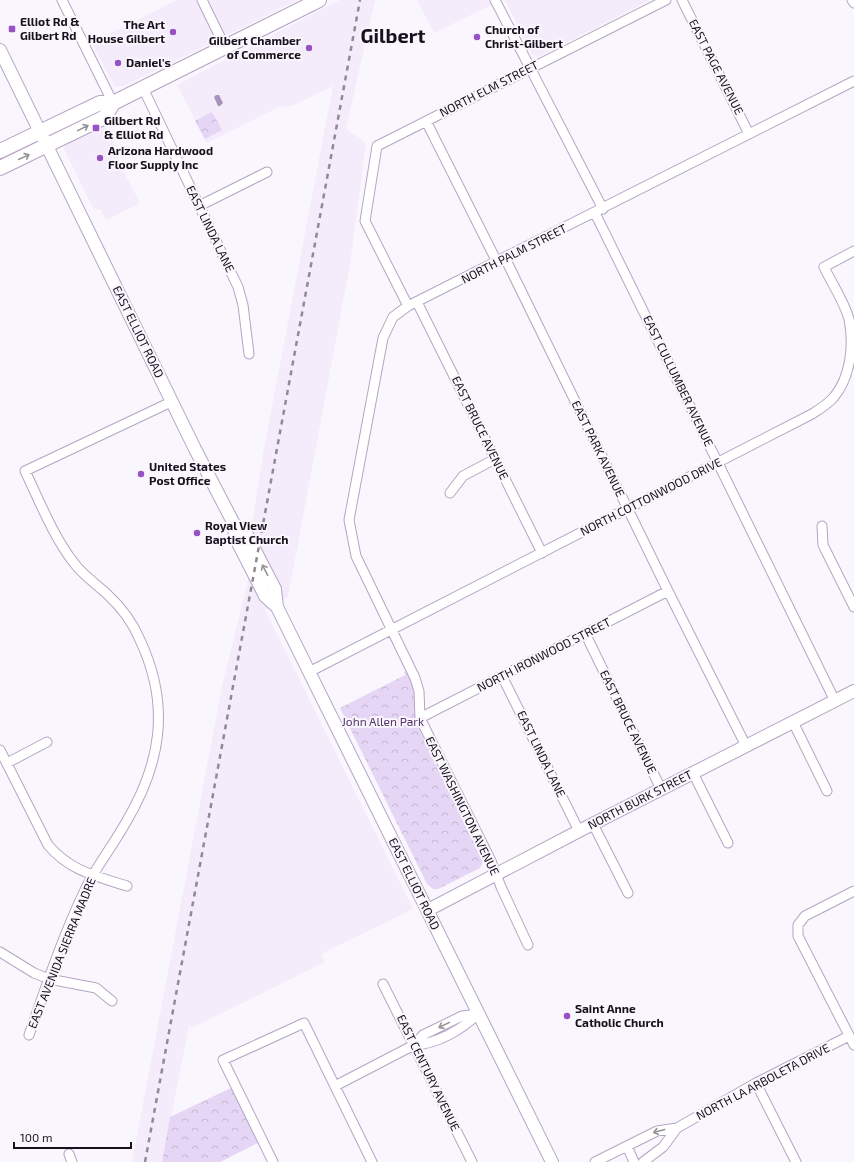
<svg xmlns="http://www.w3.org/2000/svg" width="854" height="1162" font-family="'Exo 2',sans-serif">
  <defs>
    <pattern id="park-crowns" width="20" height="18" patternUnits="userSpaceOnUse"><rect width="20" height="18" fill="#e6d6f5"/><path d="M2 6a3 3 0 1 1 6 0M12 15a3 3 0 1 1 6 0" fill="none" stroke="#c5b7d2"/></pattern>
  </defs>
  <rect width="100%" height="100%" fill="#faf6fd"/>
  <path fill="#f4ebfb" d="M177,0H297L124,86L115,87L92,43Z
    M340,0H375L346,129L366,143L350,264L288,597L265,610L413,909L321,954L325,962L194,1027L189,1026L162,1162H132L222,687L257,543L247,522L253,519L263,454L333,86L292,106L279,107L207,143L177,85Z
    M417,0H490L491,5L434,33Z
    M505,0H650L538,57L532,54Z
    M104,122L120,157L117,159L140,203L106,220L101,210L93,208L64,149L67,142Z"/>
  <path fill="url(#park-crowns)" d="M212,112L222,130L205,139L195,121Z
    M409,669L415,690L414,711L418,727L483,862L480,868L438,889H433L427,884L340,708L405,675L404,672Z
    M235,1086L262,1141L220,1162H162L170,1117Z"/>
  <path fill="#a893bb" d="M216,95H219L223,103L220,106H218L214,97Z"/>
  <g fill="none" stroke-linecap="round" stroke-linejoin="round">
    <defs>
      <path id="street" d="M62,0L113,103
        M202,0L225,47
        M495,0L603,209
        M682,0L749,134
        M852,0L854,3
        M143,88L238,287L243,305L249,354
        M426,121L497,262
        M199,206L267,172
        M595,213L835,701
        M505,258L668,591L746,746
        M417,302L542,553
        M408,306L365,221L377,146L666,0
        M450,493L463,476L495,459
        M822,526L823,545L854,607
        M585,633L661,789
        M309,672L812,414C820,409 828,404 834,397C851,376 854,345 849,319C844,301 832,284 824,267L854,251
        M502,676L579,831
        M420,718L668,591
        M793,722L827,791
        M0,750L48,845C70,871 96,876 127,886
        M7,763L47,742
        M693,773L728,843
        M593,824L628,893
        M854,891L805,916L798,925V936L854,1045
        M528,945L501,887L491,861L420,718L419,691L415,678L356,556L349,520L383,338L393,317L408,306L854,81
        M0,952L34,973L49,979L96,988L112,1001
        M383,984L472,1162
        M29,1035C46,987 62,938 84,892C95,868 112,847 125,824C161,764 171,706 140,640C133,623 120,606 107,594C96,584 83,575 74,563C53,536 40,502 25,471L171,402
        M414,1045C437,1044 461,1030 478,1014
        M756,1083L796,1162
        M335,1086L414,1045L423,1035L462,1016L478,1014
        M677,1128L756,1083L849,1036
        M627,1146L634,1162
        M69,1154L72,1162
        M273,1162L223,1060L304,1023L372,1162
        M595,1162L657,1131L677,1128L663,1147L643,1162"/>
      <path id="secondary" d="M0,50L195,449L234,524L246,533L275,589L277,607L552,1162
        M234,524L235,537L265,596L277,607
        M428,910L579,831L854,691"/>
      <path id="primary" d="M0,151L100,103H113L319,0
        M0,168L105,117L113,103"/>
    </defs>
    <use href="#street" stroke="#b5a4c4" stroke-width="11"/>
    <use href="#secondary" stroke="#b5a4c4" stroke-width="14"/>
    <use href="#primary" stroke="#b5a4c4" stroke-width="16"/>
    <use href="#street" stroke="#fff" stroke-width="9"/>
    <use href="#secondary" stroke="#fff" stroke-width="12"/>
    <use href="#primary" stroke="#fff" stroke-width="14"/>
    <path stroke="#8f8a93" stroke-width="2.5" stroke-dasharray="5 5" stroke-linecap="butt" d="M145,1162L360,0"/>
  </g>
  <defs><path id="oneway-shaft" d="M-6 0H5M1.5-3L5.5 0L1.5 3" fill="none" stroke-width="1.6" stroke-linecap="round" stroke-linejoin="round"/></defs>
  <g stroke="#979499">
    <use href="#oneway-shaft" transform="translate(83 128) rotate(-26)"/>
    <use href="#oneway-shaft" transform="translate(24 157) rotate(-25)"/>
    <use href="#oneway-shaft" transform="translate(265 570) rotate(-117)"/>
    <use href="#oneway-shaft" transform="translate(444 1025) rotate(154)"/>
    <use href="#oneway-shaft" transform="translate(659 1131) rotate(165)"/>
  </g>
  <g fill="#9752c6" stroke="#faf6fd" stroke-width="1.5">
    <rect x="8" y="25" width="8" height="8" rx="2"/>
    <circle cx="173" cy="32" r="4"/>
    <circle cx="477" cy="37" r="4"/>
    <circle cx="309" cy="48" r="4"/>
    <circle cx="118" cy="63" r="4"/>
    <rect x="92" y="124" width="8" height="8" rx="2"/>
    <circle cx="100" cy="158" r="4"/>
    <circle cx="141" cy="474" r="4"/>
    <circle cx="197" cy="533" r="4"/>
    <circle cx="567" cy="1016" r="4"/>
  </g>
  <g text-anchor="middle" stroke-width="4" stroke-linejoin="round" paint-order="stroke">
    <g font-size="12" font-weight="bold" fill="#18111d" stroke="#faf6fd" text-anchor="start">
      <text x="20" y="26">Elliot Rd &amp;<tspan x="20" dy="14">Gilbert Rd</tspan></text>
      <text x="165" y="29" text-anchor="end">The Art<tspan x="165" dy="14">House Gilbert</tspan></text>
      <text x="485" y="34">Church of<tspan x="485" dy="14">Christ-Gilbert</tspan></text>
      <text x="301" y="45" text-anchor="end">Gilbert Chamber<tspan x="301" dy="14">of Commerce</tspan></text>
      <text x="126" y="67">Daniel's</text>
      <text x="104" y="125">Gilbert Rd<tspan x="104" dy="14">&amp; Elliot Rd</tspan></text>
      <text x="108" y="155">Arizona Hardwood<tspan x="108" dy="14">Floor Supply Inc</tspan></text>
      <text x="149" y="471">United States<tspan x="149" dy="14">Post Office</tspan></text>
      <text x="205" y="530">Royal View<tspan x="205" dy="14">Baptist Church</tspan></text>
      <text x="575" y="1013">Saint Anne<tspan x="575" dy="14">Catholic Church</tspan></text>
    </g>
    <g font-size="12" fill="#18111d" stroke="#faf6fd">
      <text transform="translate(716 67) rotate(63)" y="4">EAST PAGE AVENUE</text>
      <text transform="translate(489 89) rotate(-27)" y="4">NORTH ELM STREET</text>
      <text transform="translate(210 229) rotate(64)" y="4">EAST LINDA LANE</text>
      <text transform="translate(514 254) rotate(-27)" y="4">NORTH PALM STREET</text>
      <text transform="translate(138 332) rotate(64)" y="4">EAST ELLIOT ROAD</text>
      <text transform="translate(678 381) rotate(64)" y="4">EAST CULLUMBER AVENUE</text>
      <text transform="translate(480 428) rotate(64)" y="4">EAST BRUCE AVENUE</text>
      <text transform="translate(598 449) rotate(64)" y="4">EAST PARK AVENUE</text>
      <text transform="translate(651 497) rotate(-27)" y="4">NORTH COTTONWOOD DRIVE</text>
      <text transform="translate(544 655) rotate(-27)" y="4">NORTH IRONWOOD STREET</text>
      <text transform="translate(628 722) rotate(64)" y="4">EAST BRUCE AVENUE</text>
      <text transform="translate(541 754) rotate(64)" y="4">EAST LINDA LANE</text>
      <text transform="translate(640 800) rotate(-27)" y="4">NORTH BURK STREET</text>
      <text transform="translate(462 806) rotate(64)" y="4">EAST WASHINGTON AVENUE</text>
      <text transform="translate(414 884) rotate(64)" y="4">EAST ELLIOT ROAD</text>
      <text transform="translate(62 953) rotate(-68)" y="4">EAST AVENIDA SIERRA MADRE</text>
      <text transform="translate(428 1073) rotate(64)" y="4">EAST CENTURY AVENUE</text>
      <text transform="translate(763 1082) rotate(-28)" y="4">NORTH LA ARBOLETA DRIVE</text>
    </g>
    <g font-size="12" fill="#533569" stroke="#faf6fd">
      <text x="383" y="726">John Allen Park</text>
    </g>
    <g font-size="20" font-weight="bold" fill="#18111d" stroke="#faf6fd">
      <text x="393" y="43">Gilbert</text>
    </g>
  </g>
  <path d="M14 1142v6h117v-6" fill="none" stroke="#18111d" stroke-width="2"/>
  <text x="20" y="1142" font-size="12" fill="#18111d" stroke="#faf6fd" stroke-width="3" paint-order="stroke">100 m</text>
</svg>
